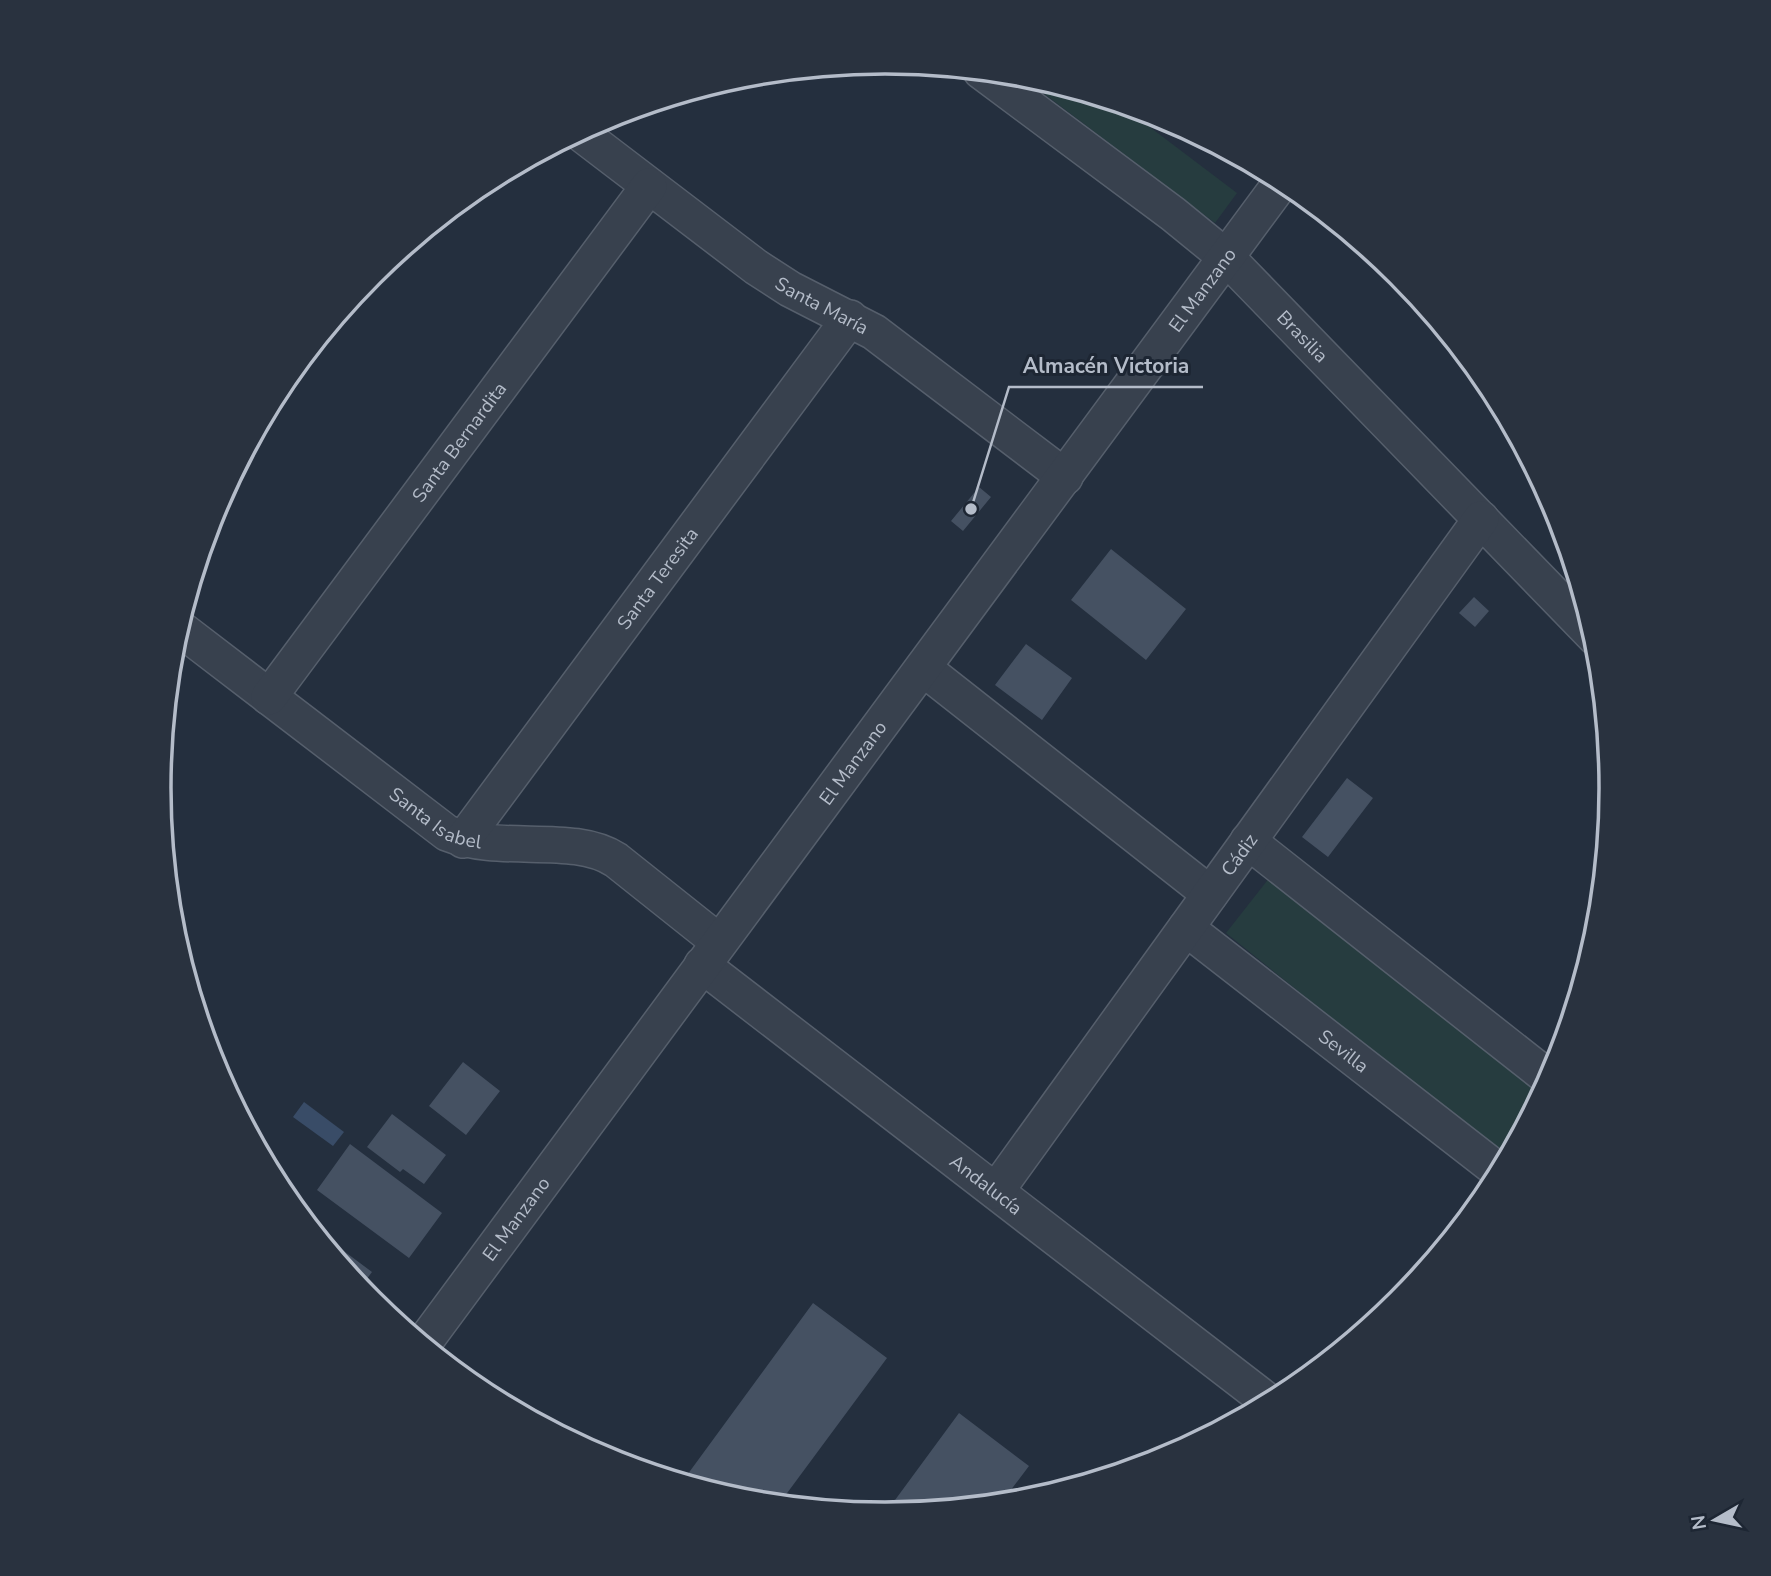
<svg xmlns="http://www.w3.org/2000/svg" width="1771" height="1576" font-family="'Nunito Sans',sans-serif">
  <rect width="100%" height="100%" fill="#242f3e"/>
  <path fill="#263c3f" d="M1018,74L1118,103L1237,193L1215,223Z
    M1270,877L1541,1095L1507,1159L1226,933Z"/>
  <path fill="#394c67" d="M304,1102L344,1132L333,1146L293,1117Z"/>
  <path fill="#455162" d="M979,487L991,497L963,531L951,521Z
    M1111,549L1186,609L1146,660L1071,600Z
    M1474,597L1489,611L1475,627L1459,613Z
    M1026,644L1072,678L1042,720L995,685Z
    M1347,778L1373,798L1328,857L1302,837Z
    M463,1062L500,1091L466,1135L429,1106Z
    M392,1114L446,1155L424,1184L403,1169L400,1172L367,1147Z
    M350,1144L442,1213L409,1258L317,1190Z
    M309,1225L372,1272L360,1288L341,1265Z
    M813,1303L887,1358L779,1504L743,1501L682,1482Z
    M959,1413L1029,1466L1001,1503L884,1515Z"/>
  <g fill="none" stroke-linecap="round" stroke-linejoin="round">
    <defs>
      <g id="minor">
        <path id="s1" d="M981,71L1173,214L1227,258L1596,638"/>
        <path id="s2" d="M579,132L756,267L790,289L874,332L1065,477"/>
        <path id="s3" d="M178,627L447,833C502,855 573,832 616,860L719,942"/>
        <path d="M923,668L1210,894"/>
        <path id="s4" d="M269,697L649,186"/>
        <path id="s5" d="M463,840L850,318"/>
        <path d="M1248,841L1550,1079"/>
        <path id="s6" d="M1186,928L1500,1172"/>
        <path id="s7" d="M702,965L1270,1403"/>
        <path id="s8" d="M996,1191L1481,519"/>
        <path id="s9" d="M423,1344L1283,180"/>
      </g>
    </defs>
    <use href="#minor" stroke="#565f6c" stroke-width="38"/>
    <use href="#minor" stroke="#38414e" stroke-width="35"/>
  </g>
  <g text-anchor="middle" stroke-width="6" stroke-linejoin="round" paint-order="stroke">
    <g font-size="19" fill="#b4bcc9" stroke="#1d2633">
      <text dy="7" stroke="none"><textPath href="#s9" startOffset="1311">El Manzano</textPath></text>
      <text dy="7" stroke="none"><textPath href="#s2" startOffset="299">Santa María</textPath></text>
      <text dy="7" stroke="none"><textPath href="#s1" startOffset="418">Brasilia</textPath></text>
      <text dy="7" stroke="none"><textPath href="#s4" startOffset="318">Santa Bernardita</textPath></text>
      <text dy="7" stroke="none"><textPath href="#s5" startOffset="326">Santa Teresita</textPath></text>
      <text dy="7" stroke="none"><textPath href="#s9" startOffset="723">El Manzano</textPath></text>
      <text dy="7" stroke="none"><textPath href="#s3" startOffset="322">Santa Isabel</textPath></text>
      <text dy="7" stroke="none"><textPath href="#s8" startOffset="415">Cádiz</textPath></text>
      <text dy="7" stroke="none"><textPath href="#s6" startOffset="200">Sevilla</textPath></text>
      <text dy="7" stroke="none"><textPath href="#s7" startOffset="359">Andalucía</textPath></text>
      <text dy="7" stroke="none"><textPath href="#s9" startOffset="156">El Manzano</textPath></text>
    </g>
  </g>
  <path d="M0 0H1771V1576H0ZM171 788a714 714 0 1 1 1428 0a714 714 0 1 1-1428 0Z" fill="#29323f" fill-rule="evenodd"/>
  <path fill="none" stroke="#b4bcc9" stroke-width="3.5" d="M171 788a714 714 0 1 1 1428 0a714 714 0 1 1-1428 0Z"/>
  <path fill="none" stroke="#b4bcc9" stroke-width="2.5" d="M971 509L1009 387H1203"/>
  <circle fill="#b4bcc9" stroke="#1d2633" stroke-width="2.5" cx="971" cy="509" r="7"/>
  <g font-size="21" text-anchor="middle" font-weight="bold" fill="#b4bcc9" stroke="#1d2633" stroke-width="6" stroke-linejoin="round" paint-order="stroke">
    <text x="1106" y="373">Almacén Victoria</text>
  </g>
  <g transform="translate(1715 1520) rotate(261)" stroke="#1d2633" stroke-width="5" paint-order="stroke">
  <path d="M0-5L12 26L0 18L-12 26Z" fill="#b4bcc9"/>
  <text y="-10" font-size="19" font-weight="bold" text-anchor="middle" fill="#b4bcc9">N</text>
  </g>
</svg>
